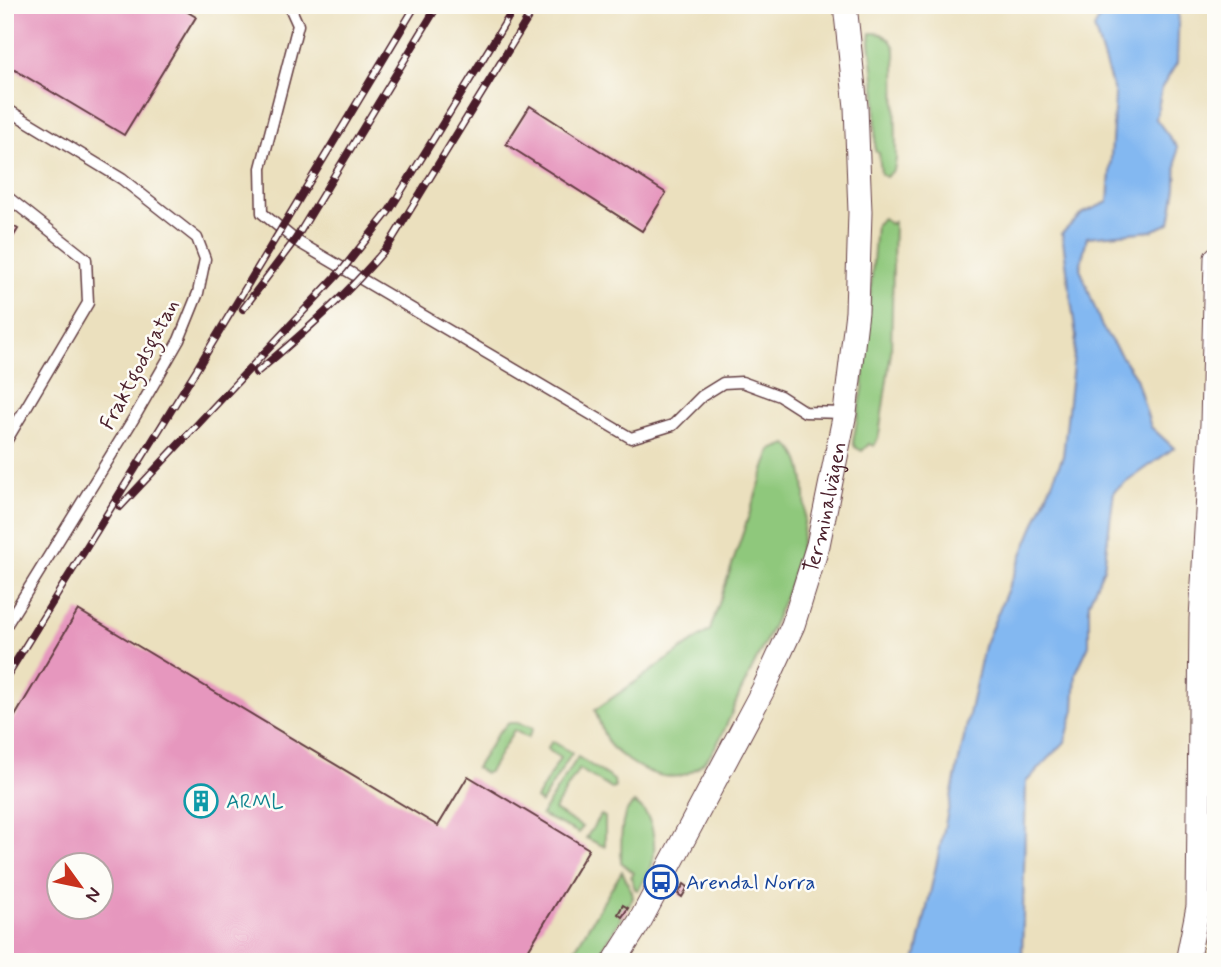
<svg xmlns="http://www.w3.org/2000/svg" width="1221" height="967" font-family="Mynerve,sans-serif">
  <rect width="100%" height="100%" fill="#fdfcf7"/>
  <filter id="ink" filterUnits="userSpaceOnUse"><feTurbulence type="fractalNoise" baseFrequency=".0143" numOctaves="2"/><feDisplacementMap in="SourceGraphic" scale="14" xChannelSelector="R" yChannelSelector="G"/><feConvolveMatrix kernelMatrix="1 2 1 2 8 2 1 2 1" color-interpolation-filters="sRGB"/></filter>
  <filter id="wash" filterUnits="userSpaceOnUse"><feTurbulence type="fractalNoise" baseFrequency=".00686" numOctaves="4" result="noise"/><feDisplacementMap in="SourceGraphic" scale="28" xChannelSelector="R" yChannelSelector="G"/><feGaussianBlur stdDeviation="1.57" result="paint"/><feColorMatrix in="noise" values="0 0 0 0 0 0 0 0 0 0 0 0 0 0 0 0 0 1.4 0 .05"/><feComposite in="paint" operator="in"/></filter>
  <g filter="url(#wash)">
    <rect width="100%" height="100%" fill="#ebe0be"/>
    <path fill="#8fc87c" stroke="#6c7454" stroke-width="2" d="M871,33C883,32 891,38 895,49L896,160L894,170L886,177L881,174L879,153L875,151L876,96L870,42Z
      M883,218L890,224L894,222L891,352L879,435L874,446L869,444L862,451L855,447L853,442L863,388L876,224Z
      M787,444C799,453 802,468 804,482C813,555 771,630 740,693C729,717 719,751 698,767C675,786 647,774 625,758C620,754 613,750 609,744C603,734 599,721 595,710L710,630L771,450Z
      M509,723H517L533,728L528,738L514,730L489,772L485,773L476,768L498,733Z
      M552,741L572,753L541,803L536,799L560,758L547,749Z
      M578,757L614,780L615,788L612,789L579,769L554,810L582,827L579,833L541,815Z
      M634,803C654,813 657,845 652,865C649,874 642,883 638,890L635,889L631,877L634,873L621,862C622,843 618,815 634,803Z
      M601,815L605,817V847L586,838Z
      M622,871L632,892L633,898L595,962H588L590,958L575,949Z"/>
    <path fill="#83b8f1" stroke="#666c8e" stroke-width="2" d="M1107,5H1179L1177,63L1162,87L1156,119L1177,147L1176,188L1170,223L1152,231L1087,237L1080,268L1102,327L1136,378L1151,427L1174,448L1114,491L1104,568L1089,602V645L1076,673L1074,710L1065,742L1026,782L1022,962H915L984,646L1063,456L1076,336L1062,233L1083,213L1108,202L1115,95L1094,28Z"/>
    <g id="blocks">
      <path fill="#e697be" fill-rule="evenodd" d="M5,5H176L196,17L124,135L5,64Z
        M530,106L666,193L642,231L506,144Z
        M5,221L18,229L5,250Z
        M78,610L438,826L468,776L589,849L521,962H5V733ZM60,866H102V908H60Z
        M684,884L688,887L682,897L678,894Z
        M623,905L628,908L622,917L618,914Z"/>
    </g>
  </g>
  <g filter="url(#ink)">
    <use href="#blocks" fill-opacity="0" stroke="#623c41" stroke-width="2"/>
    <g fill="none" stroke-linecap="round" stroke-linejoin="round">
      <defs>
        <path id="service" d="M289,5L298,25L261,168L262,213L295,240L631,438L673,425L702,396L723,383L742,382L780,396L805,412L845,413
          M5,108L122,179L197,238L205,259L198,293L179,340L134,418L5,627
          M5,195L86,259L88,303L5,443"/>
        <g id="minor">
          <path id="s1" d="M614,962L640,921L763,690L793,625L818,545L845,413L857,312L860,212L856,107L845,5"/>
          <path d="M1187,962L1198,907L1201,619L1212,424L1216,258"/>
        </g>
      </defs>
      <use href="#service" stroke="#623c41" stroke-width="13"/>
      <use href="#minor" stroke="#623c41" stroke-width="25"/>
      <use href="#service" stroke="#fff" stroke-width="10"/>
      <use href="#minor" stroke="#fff" stroke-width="23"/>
      <defs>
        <path id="rail" d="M243,309L295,240L438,5
          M256,373C304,333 348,294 388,246L536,5
          M120,507L343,269L389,211L516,5
          M5,679L198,367L416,5"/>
      </defs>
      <use href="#rail" stroke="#4a1f2b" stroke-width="8"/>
      <use href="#rail" stroke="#fdfcf7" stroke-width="5" stroke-dasharray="16" stroke-linecap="butt"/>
    </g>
  </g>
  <defs>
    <symbol id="building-ring" viewBox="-11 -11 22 22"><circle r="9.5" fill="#fdfcf7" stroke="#0f9aa8" stroke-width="1.5"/><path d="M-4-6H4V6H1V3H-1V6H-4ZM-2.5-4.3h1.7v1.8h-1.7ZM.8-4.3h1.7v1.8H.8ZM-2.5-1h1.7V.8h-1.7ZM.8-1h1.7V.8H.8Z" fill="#0f9aa8"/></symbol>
    <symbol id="bus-ring" viewBox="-11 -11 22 22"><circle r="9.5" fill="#fdfcf7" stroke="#1a4fb4" stroke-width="1.5"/><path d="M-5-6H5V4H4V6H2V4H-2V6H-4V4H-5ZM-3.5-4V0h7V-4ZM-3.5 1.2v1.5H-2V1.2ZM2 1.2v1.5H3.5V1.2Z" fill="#1a4fb4"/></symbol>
  </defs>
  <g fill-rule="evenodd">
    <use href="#building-ring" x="182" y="782" width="38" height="38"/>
    <use href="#bus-ring" x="642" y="863" width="38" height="38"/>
  </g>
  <g text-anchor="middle" stroke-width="5" stroke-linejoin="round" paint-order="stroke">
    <g font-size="21" fill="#4a1f2b" stroke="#fdfcf7">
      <text transform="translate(139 364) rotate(-62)" y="7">Fraktgodsgatan</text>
      <text dy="7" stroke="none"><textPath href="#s1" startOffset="504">Terminalvägen</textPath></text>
    </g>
    <g font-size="21" fill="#0d838f" stroke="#fdfcf7" text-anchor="start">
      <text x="226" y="808">ARML</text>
    </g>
    <g font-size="21" fill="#164399" stroke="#fdfcf7" text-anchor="start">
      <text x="686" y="889">Arendal Norra</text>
    </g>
  </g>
  <rect width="1221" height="967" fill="none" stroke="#fdfcf7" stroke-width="28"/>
  <g transform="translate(80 886) rotate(123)"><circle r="33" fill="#fdfcf7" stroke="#b5a4a5" stroke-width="2"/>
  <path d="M0-5L12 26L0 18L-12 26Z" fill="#c8321e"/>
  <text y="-10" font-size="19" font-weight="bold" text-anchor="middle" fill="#4a1f2b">N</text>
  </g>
</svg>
